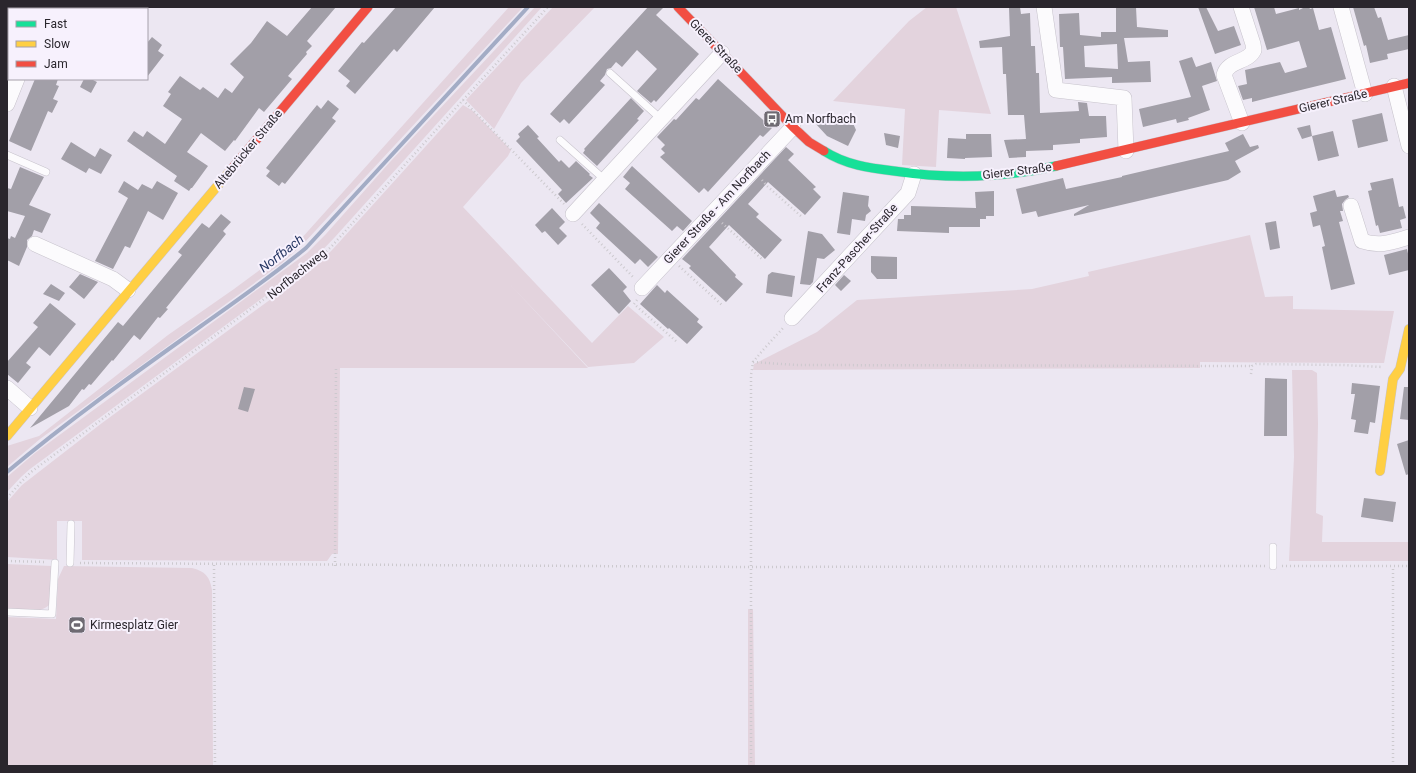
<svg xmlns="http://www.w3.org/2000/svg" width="1416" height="773" font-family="Roboto,sans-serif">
  <rect width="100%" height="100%" fill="#ece7f2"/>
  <path fill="#e3d3dd" d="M509,7H523L304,243L282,263L92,401L40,439L7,467V446L39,436L168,335L234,289L300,240Z
    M535,7H542L335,237L313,260L291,277L30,469L21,477L7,492V477L35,453L307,253L326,234L390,162Z
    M553,7H595L521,83L494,129L466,100Z
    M927,7H956L991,114L939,110L936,167L902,165L905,109L833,101L909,21Z
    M463,105L473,111L511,150L508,156L463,207L592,343L628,306L664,337L634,363L588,367L505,279L588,368H340L338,554H332L327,561L82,560V521H57V560L7,557V502L22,485L102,423L316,266L333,249Z
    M1250,235L1265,297L1293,296V309L1394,311L1384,363L1200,362V368L753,370L754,364L817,332L857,300L1032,289L1089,276L1088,272Z
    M1292,370H1312L1317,373L1318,424L1316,513L1323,516L1322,542H1409V561H1289L1294,457Z
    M7,564L51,566L50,604C40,615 21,610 7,610Z
    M64,566L192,568C205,571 210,577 212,590L213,766H7V617L56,619L58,579Z
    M748,609H753L755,766H748Z"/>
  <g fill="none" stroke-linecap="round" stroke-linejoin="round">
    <path stroke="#a3acc5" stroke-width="4" d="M7,472C69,420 135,373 201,326C236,301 272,276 306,248L528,7"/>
  </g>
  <path fill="#a29fa8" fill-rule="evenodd" d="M312,7H336L307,41L312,46L306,52L307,54L288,76L292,79L264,112L259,108L235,141L234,140L225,151L201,133L187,152L208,166L192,188H191L189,191L174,181L177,176L127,141L134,131L143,137L147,131L165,144L182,119L163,106L171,94L168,92L180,76L200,90L203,87L218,98L225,88L232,93L244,77L230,64L251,43L267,21L287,36Z
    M396,7H435L397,52L394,49L355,94L346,86L350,81L338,71L362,42L364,43Z
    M648,7H664L656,15L699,54L656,102L654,100L651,103L637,91L657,69L637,50L622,67L616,62L611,68L607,69L605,75L600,81L605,85L569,124L564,119L560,123L550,114Z
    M1020,7L1021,14L1030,13L1031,46H1035L1036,73H1039L1040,113L1079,111L1078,102L1087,103L1089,116H1106L1107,137L1080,139V143L1053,145V150L1026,151V157L1009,158L1004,140L1026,139L1024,115H1008L1006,74H1003L1002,47L980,48L979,41L1010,36L1009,8Z
    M1116,7H1136L1137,27L1168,30V37L1124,38L1128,62L1150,61L1151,82L1112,83V77L1065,79L1063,47H1060L1059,14L1079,13L1080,35L1101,37V32H1116ZM1117,44L1118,69L1085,67L1084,46Z
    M1198,7H1206L1218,31L1234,26L1241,45L1215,54Z
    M1254,7H1274L1276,14L1299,8V10L1305,7H1309L1310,9L1313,8L1319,30L1331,27L1346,79L1252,102V98L1243,100L1238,86L1247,84L1245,70L1280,62L1285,73L1307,67L1299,41L1267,50Z
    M1353,7H1374L1378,18L1381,17L1388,40L1409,35V49L1387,54L1388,59L1370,63L1366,45L1364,46Z
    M152,37L162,45L158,51L164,55L147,77V43Z
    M1192,57L1196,67L1211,62L1217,81L1202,86L1210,110L1188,118L1189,120L1177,123L1176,119L1143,127L1139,109L1191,97L1179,61Z
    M35,79H58L56,85L59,86L53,99L58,101L52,113L48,111L31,151L9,141Z
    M84,79H91L97,82L91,93L80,87Z
    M718,79L772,128L763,137L760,135L708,192L704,188L699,193L660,157L665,153L661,149L665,145L657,137L674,119L676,120L696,98L699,100Z
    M631,98L644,111L637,119L639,120L597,166L583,153L585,150L584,149Z
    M328,100L339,109L332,118L336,121L285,184L282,182L279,186L266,176L270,171L266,168L317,105L321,109Z
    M1382,113L1388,141L1358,148L1352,120Z
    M825,116L831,122L834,116L837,118L842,116L852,121L856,130L848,146L827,136L816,124Z
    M528,125L539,137L537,138L559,162L561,160L569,168L576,161L590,174L589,175L593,178L566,203L558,194L562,190L516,141L520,137L518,134Z
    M1310,125L1312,136L1333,131L1339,156L1318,161L1312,136L1302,139L1297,128Z
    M884,133L900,136L898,148L886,145Z
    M966,134H991L992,157L965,158V159L947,158L948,138L966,139Z
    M1243,134L1250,147L1258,145L1259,148L1235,161L1241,172L1228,180L1074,216V214L1089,205L1038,217L1036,211L1022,214L1016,189L1063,178L1066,189L1122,177V176L1229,151L1225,143Z
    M71,142L95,157L100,148L112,155L101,174L89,168L86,173L61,159Z
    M786,147L794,154L788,160L816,187L813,189L821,197L805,215L768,182L748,204L759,214L756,217L782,240L765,259L729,225L709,247L736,275L735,277L743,284L726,302L689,268L691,266L682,259Z
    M632,166L692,221L683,231L677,226L672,231L625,189L630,183L623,177Z
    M20,167L44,177L29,205L51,214L42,233L34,230L32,236L27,240V247L19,266L7,260V238L10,239L11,236L15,238L25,216L7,211V188L11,189Z
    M1393,178L1399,207L1403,206L1406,218L1400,220L1402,228L1380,233L1378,225L1376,226L1368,191L1372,190L1370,183Z
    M124,181L138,190L142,184L152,189L157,181L178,193L163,220L148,211L130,248L125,246L113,269L95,261L128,198L118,192Z
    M1335,190L1337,197L1348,195L1349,197L1345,200L1342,204L1343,211H1340L1343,221L1339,222L1355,284L1331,290L1322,247L1325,246L1320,225L1313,227L1310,213L1317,211L1313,196Z
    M994,191V216H986V219H980V227H949V233L897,231L898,219H904V215H911V206L976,208L975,192Z
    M843,192L869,196L868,206L871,211L866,215L865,221L852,219L850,235L837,233Z
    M599,203L658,257L648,267L640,259L635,264L596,228L600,223L590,213Z
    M552,208L565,222L559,228L567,236L558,245L545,231L542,233L535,225Z
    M221,214L231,222L223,231L226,234L166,308L168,309L160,318L158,317L140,340L134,335L113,361L112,360L91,385L89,384L84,390L82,389L69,406L30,428L118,322L123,326L182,255L178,252L202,223L209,228Z
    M1276,221L1280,248L1270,250L1265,223Z
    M808,231L822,234L835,250L824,259L817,258L813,282L810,285L800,284Z
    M1407,249L1409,258V270L1389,275L1384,255Z
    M871,256L897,257V279H877L871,272Z
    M609,268L627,287L623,291L631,301L619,314L591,285Z
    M772,272L795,276L792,297L766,293L768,275Z
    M80,274L98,282L84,299L69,287Z
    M844,275L851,281L841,291L835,285Z
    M51,284L65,293L59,301L43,294Z
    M657,285L665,293L667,290L699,319L697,322L703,327L687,344L669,328L668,329L640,304Z
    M50,303L76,324L50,356L39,347L26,363L31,367L18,383L7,374V362L38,327L33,323Z
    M1265,378L1287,379V436H1264Z
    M1352,383L1380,386L1375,423L1370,422L1368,434L1354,432L1356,420L1351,419L1355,394H1351Z
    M244,387L255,389L248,412L238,409Z
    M1404,387H1409V420L1400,419Z
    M1409,440V474L1406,475L1397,444Z
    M1364,498L1396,502L1393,522L1361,517Z"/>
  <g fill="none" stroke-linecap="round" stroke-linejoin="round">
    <defs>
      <path id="lane" d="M119,8V7
        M610,73L661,119
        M560,140L605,180
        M7,155L46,172
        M1273,547V566
        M70,563L71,524
        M7,612L52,614L55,563"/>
      <path id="street" d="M35,7L41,9
        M1044,7L1056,90L1124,98L1126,151
        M1241,7L1253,44L1254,50C1248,63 1228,60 1224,75L1242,123
        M1341,7L1365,94
        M1394,86L1409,146
        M7,104L17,79
        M1351,206L1362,241C1380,247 1392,242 1409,237
        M573,214L722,53
        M35,244L113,279L128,290
        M642,288L793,127
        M792,318L908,193L914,174
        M7,388L30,408"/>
      <path id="fast" d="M824,151C846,165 869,168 894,171C948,179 1003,178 1056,166"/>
      <path id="slow" d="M7,436L230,171
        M1380,471L1393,379L1400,369L1409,329"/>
      <path id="jam" d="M678,7L793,127L809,142L824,151
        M1056,166L1409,83
        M230,171L368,7"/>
    </defs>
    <use href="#lane" stroke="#c7c3cc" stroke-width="8"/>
    <use href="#street" stroke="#c7c3cc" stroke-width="16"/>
    <use href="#fast" stroke="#c7c3cc" stroke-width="10"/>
    <use href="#slow" stroke="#c7c3cc" stroke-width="10"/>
    <use href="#jam" stroke="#c7c3cc" stroke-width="10"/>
    <path stroke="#ccc9ce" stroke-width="2.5" stroke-dasharray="1 3" stroke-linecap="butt" d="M463,100L564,204
      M762,180L767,186L802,217
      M722,223L763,260
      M582,224L634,278
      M679,266L722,305
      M637,300L634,304L677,342
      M753,362L796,365L1252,366
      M1251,374L1252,366L1256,364L1342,365L1382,367
      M7,498L21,482L31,472L314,262L331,247L463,100L548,7
      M7,561L47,562
      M80,563L750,567L1265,566
      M214,565L215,766
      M335,566L336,368
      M1282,566H1409
      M751,766V375L753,362L763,350L783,328
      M1393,766V567"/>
    <use href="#lane" stroke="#fcfbfd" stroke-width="7"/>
    <use href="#street" stroke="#fcfbfd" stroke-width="15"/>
    <use href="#fast" stroke="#16e098" stroke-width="9"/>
    <use href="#slow" stroke="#ffcf43" stroke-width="9"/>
    <use href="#jam" stroke="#f24e42" stroke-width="9"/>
  </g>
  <defs>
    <symbol id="bus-square" viewBox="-11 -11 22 22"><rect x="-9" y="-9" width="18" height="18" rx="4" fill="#6e6a72" stroke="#f7f1fd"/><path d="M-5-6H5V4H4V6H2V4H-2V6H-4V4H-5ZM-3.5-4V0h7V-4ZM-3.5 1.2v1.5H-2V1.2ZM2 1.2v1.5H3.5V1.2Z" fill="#fff"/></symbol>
    <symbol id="stadium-square" viewBox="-11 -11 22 22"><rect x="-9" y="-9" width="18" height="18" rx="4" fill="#6e6a72" stroke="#f7f1fd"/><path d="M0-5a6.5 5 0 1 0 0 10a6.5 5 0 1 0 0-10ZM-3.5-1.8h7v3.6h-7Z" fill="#fff"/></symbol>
  </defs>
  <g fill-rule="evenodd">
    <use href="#bus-square" x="762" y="109" width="20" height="20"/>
    <use href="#stadium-square" x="67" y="615" width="20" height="20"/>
  </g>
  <g text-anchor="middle" stroke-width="4" stroke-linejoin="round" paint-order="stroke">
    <g font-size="12" fill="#2a262d" stroke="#f7f1fd">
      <text transform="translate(716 46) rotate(46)" y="4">Gierer Straße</text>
      <text transform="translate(1333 101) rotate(-13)" y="4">Gierer Straße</text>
      <text transform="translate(248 149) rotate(-50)" y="4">Altebrücker Straße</text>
      <text transform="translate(1017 171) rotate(-7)" y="4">Gierer Straße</text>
      <text transform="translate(717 207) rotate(-47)" y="4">Gierer Straße - Am Norfbach</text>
      <text transform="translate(857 248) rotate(-48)" y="4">Franz-Pascher-Straße</text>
      <text transform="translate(297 274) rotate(-39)" y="4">Norfbachweg</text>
    </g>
    <g font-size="12" fill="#2a262d" stroke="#f7f1fd" text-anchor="start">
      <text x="785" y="123">Am Norfbach</text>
      <text x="90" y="629">Kirmesplatz Gier</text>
    </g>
    <g font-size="13" font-style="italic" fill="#273763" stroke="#f7f1fd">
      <text transform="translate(281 253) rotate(-38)" y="5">Norfbach</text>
    </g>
  </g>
  <rect width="1416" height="773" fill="none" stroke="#2a262d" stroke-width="16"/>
  <rect x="8" y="8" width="140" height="72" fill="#f7f1fd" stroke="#a5a0aa"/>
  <rect x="16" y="21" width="20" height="6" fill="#16e098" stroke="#a5a0aa"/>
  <text x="44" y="28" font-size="12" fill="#2a262d">Fast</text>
  <rect x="16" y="41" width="20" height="6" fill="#ffcf43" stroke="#a5a0aa"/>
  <text x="44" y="48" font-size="12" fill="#2a262d">Slow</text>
  <rect x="16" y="61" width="20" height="6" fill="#f24e42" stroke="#a5a0aa"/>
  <text x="44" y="68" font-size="12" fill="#2a262d">Jam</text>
</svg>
